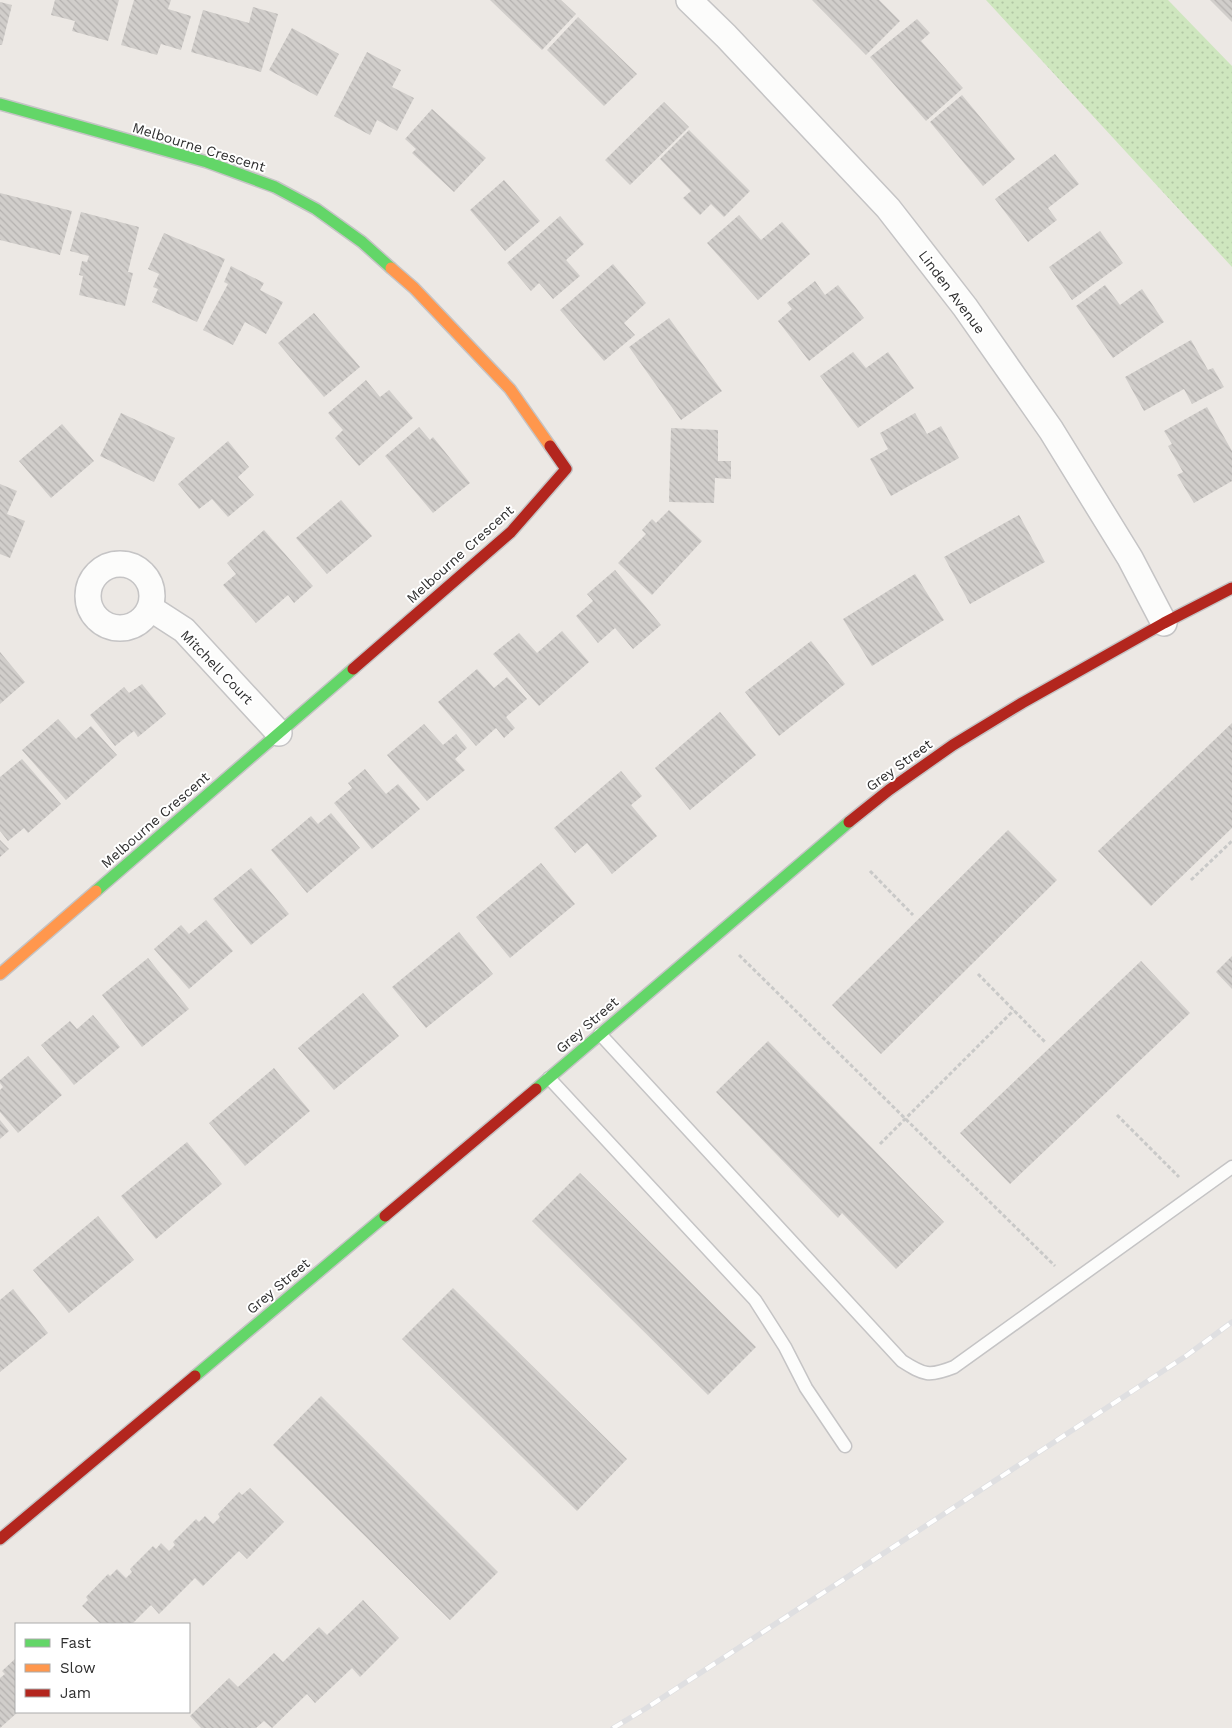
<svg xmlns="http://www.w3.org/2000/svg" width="1232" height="1728" font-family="'Work Sans',sans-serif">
  <defs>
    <pattern id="grass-dots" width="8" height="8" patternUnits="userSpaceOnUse" patternTransform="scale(1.25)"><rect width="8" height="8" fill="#cee6be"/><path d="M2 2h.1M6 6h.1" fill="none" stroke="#b1c6a4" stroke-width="1.8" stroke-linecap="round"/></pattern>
    <pattern id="building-back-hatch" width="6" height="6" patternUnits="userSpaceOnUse" patternTransform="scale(1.25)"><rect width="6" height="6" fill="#d1cecb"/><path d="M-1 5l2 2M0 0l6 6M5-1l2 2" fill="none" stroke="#b4b1af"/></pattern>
  </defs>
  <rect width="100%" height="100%" fill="#ece8e4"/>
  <path fill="url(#grass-dots)" d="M986,0H1168L1232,66V267Z"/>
  <path fill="url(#building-back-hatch)" d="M55,0H119L108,41L72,31L75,21L51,15Z
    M134,0H171L168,9L191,16L181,50L161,44L157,55L121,45Z
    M490,0H561L576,14L542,50Z
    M812,0H879L900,21L866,55Z
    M1210,0H1232V22Z
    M0,2L12,5L2,45H0Z
    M253,7L278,14L261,72L191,52L203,10L249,23Z
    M578,17L637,74L604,106L547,50Z
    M917,19L930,33L921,41L963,88L926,121L870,57Z
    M292,28L339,54L317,96L269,70Z
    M367,52L401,70L392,87L414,98L397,131L377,120L370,135L334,116Z
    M962,95L1015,159L983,186L930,122Z
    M664,102L689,127L630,185L605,160Z
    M432,109L486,158L454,192L412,153L416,149L405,139Z
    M689,130L750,191L724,217L711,204L700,215L683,198L691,191L660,159Z
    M1055,154L1079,184L1048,208L1057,220L1028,242L995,199Z
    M504,180L540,221L505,251L470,210Z
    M0,193L72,211L60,255L0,240Z
    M81,212L139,227L128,272L133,273L125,306L79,295L83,276L79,275L82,261L87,262L89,256L70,251Z
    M739,215L761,240L782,222L810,254L758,300L707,243Z
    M560,216L584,244L566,260L580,276L553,299L539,283L531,291L507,263Z
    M1100,231L1123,263L1072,300L1049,267Z
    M164,233L225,259L197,322L152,302L158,289L153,287L159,274L148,269Z
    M613,264L646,303L624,323L635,335L604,361L560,310Z
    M231,266L264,283L260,290L283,302L266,334L245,322L233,345L203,330L228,284L224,282Z
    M815,281L825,295L838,285L864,318L809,361L778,321L792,309L787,303Z
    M1105,285L1120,305L1142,289L1164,322L1113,358L1076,306Z
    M314,313L360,367L324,397L278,343Z
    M669,318L722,391L681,420L629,347Z
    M1191,340L1208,370L1213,368L1224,387L1192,404L1184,389L1144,411L1125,377Z
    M853,352L866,368L888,352L914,388L858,428L820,376Z
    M366,380L380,397L389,390L413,418L359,466L335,438L343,430L328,413Z
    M1207,407L1232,451V481L1194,503L1177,475L1183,472L1168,446L1172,444L1164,431Z
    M121,413L175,438L154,482L100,456Z
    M915,413L927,434L941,426L959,458L891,496L870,459L888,449L880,433Z
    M62,424L94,461L51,498L19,461Z
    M419,427L430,440L433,437L470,483L433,513L385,456Z
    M671,428L718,430V461H731V479L715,478L714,503L669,502Z
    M228,441L249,467L238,477L254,495L228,517L212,499L199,509L178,484Z
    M0,484L17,491L7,514L25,521L10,558L0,554Z
    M341,500L372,536L327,574L296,538Z
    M669,510L702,541L652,595L618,563L646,534L642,530L652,519L656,523Z
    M1019,515L1045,562L970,604L944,557Z
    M264,530L313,586L294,603L288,595L256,623L223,585L236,574L227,563Z
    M615,570L661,625L633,649L615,628L598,643L576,616L593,601L587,594Z
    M915,574L944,620L872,666L843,619Z
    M562,631L589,662L539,706L493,654L519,633L537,653Z
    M811,641L845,684L779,736L745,692Z
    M0,652L25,682L0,704Z
    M477,669L494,688L507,677L527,699L506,717L515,728L504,738L496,728L476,746L438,702Z
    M142,684L166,714L138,737L134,731L115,746L90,715L124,687L129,693Z
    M720,712L756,755L690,810L655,768Z
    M58,719L76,739L91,726L117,755L66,800L22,750Z
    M1232,723V828L1151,906L1098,851Z
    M424,724L443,745L456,734L467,748L455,759L465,770L427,801L387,755Z
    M22,759L61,804L28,833L24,828L8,841L0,831V777Z
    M365,769L386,794L398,784L420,809L372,849L334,803L352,788L348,783Z
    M621,771L642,796L631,805L657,836L612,874L587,843L575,853L554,828Z
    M331,813L360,848L307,893L271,850L311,816L318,824Z
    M1008,830L1057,880L881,1054L832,1005Z
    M0,840L9,849L0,857Z
    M541,863L575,904L510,958L476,917Z
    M251,868L289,914L251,945L213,899Z
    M206,920L233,951L189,989L154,949L181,925L189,934Z
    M459,932L493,974L426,1028L392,987Z
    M1232,956V989L1216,972Z
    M148,958L189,1009L142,1047L102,995Z
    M1141,961L1190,1013L1010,1184L960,1133Z
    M363,993L399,1036L334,1090L298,1048Z
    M93,1015L120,1047L74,1085L41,1045L70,1021L77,1029Z
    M768,1041L944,1222L896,1269L842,1213L838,1218L716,1092Z
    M28,1056L62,1095L18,1133L0,1112V1090L3,1087L0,1083V1080Z
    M274,1068L310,1111L245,1166L209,1123Z
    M0,1120L9,1131L0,1139Z
    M187,1142L222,1184L156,1239L121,1196Z
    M580,1173L756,1347L708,1395L532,1221Z
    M98,1216L134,1260L69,1313L33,1270Z
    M453,1288L627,1459L577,1511L402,1339Z
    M13,1289L48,1333L0,1372V1300Z
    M321,1396L498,1572L450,1620L273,1445Z
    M250,1488L284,1522L247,1559L239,1551L203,1586L195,1578L159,1614L151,1605L132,1624H101L82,1606L88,1600L86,1597L108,1574L110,1576L117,1569L126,1578L132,1572L130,1569L153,1546L156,1549L161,1543L169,1551L175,1545L173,1542L196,1519L199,1522L205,1516L213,1524L220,1517L218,1514L239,1492L242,1495Z
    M363,1600L399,1638L360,1677L352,1668L315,1703L307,1694L272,1728L264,1721L256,1728H201L190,1716L229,1678L238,1687L274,1653L283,1662L319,1627L327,1635Z
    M16,1658V1712H18L0,1728V1678L5,1674L2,1671Z"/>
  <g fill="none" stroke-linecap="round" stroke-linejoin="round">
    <defs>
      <path id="lane" d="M600,1034L902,1361C924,1375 929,1377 954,1367L1232,1167
        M549,1078L755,1300L785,1347L806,1388L845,1446"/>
      <path id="street" d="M689,0L726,36L888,208L965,307L1051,430L1130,558L1164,623
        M88 596a32 32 0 1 1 64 0a32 32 0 1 1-64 0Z
        M150,608L184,630L279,733"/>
      <path id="fast" d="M0,104L207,162L275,187L316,209L362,242L391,268
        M96,891L353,669
        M536,1089L849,822
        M195,1376L385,1216"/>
      <path id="slow" d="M391,268L414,288L510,389L550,446
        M0,974L96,891"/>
      <path id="jam" d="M353,669L511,532L566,469L550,446
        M849,822L889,790L953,745L1022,703L1164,623L1232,588
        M385,1216L536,1089
        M0,1539L195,1376"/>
    </defs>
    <use href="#lane" stroke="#c5c4c5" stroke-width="15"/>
    <use href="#street" stroke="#c5c4c5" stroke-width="28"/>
    <use href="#fast" stroke="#c5c4c5" stroke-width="14"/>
    <use href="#slow" stroke="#c5c4c5" stroke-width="14"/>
    <use href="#jam" stroke="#c5c4c5" stroke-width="14"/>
    <path stroke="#c9c9c8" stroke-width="3" stroke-dasharray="4 2.5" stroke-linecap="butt" d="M870,871L913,915
      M1191,880L1232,841
      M739,955L1055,1266
      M978,974L1045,1042
      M1117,1115L1179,1177
      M880,1144L1014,1010"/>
    <use href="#lane" stroke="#fcfcfb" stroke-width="12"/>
    <use href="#street" stroke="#fcfcfb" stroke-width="25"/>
    <use href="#fast" stroke="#63d668" stroke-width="11"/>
    <use href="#slow" stroke="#ff974d" stroke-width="11"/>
    <use href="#jam" stroke="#b3261e" stroke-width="11"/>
    <defs>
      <path id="rail" d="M613,1728L645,1709L1186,1356L1232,1322"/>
    </defs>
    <use href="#rail" stroke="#dfdfe1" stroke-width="5.5"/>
    <use href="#rail" stroke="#fff" stroke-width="4" stroke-dasharray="11" stroke-linecap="butt"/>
  </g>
  <g text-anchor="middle" stroke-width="4" stroke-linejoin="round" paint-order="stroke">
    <g font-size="14" fill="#2e2e2e" stroke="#fff">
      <text transform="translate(199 147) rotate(17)" y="5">Melbourne Crescent</text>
      <text transform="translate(952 292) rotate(53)" y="5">Linden Avenue</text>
      <text transform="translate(460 554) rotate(-42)" y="5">Melbourne Crescent</text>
      <text transform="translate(217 667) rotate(46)" y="5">Mitchell Court</text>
      <text transform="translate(899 765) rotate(-36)" y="5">Grey Street</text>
      <text transform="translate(155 820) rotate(-41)" y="5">Melbourne Crescent</text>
      <text transform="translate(587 1025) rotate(-41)" y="5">Grey Street</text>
      <text transform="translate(278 1286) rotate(-40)" y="5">Grey Street</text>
    </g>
  </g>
  <rect x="15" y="1623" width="175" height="90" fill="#ffffff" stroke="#ababab"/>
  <rect x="25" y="1639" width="25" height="8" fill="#63d668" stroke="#ababab"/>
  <text x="60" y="1648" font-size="15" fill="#2e2e2e">Fast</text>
  <rect x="25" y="1664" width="25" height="8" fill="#ff974d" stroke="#ababab"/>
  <text x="60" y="1673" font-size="15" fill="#2e2e2e">Slow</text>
  <rect x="25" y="1689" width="25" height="8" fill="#b3261e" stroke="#ababab"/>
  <text x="60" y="1698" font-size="15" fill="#2e2e2e">Jam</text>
</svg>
